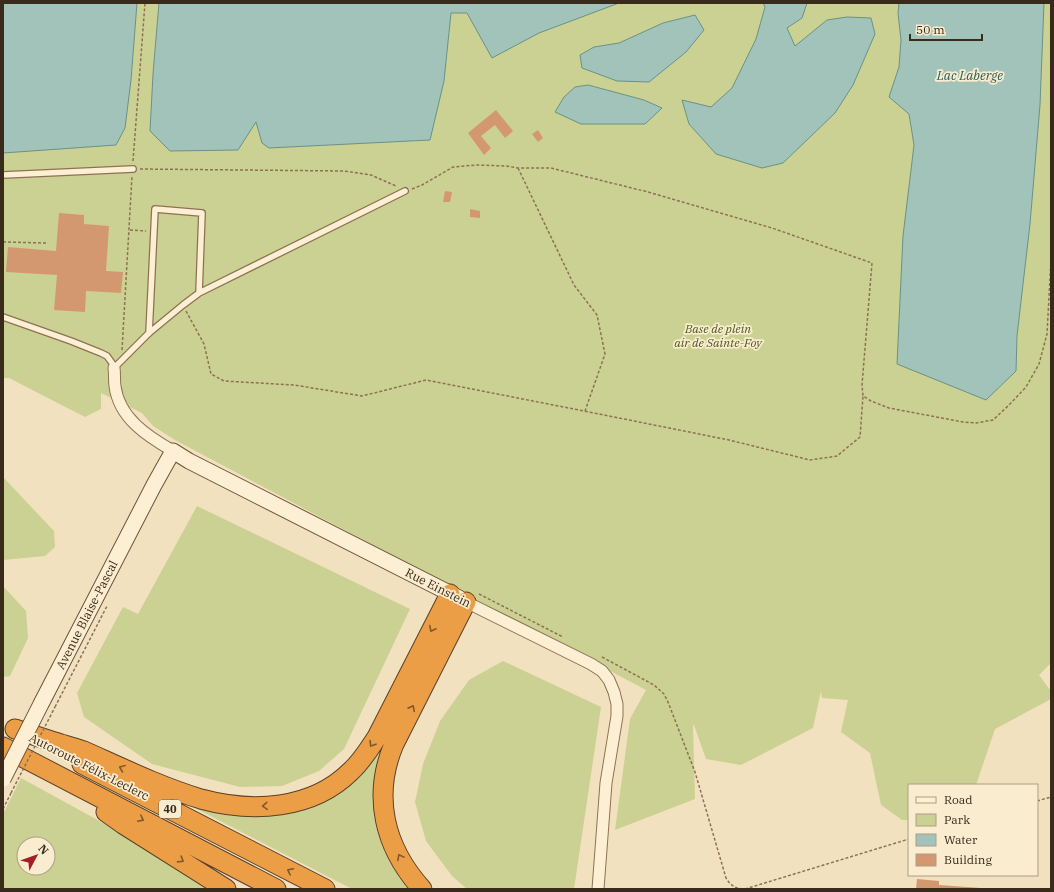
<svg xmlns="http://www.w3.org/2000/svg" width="1054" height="892" font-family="'IBM Plex Serif',serif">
  <rect width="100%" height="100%" fill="#f2e1bf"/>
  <path fill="#cbd192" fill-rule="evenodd" d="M3,3H1051V663L1039,675L1051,691V699L995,729L976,785H909V820H902L881,805L870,753L841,732L848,700L822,698L821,691L813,728L741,765L706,759L694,725H693L695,799L615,830L630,719L646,690L175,440L153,426L142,413L101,393V409L85,417L9,378H3Z
    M3,477L54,531L55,547L45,556L3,560Z
    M197,506L410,609L344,749L319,771L282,786L240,787L152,764L84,717L77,693L123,607L138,614Z
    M3,586L26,611L28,638L10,676L3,677Z
    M431,644L378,768L413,889H352L193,807L194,803L324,799Z
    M503,661L601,707L574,889H467L452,876L426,841L415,802L423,764L440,721L469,680Z
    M21,778L105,824L161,858L210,889H3V814ZM24,844H48V868H24Z"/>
  <path fill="#a2c3b9" stroke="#699287" d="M3,3H137L131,80L125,128L116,145L3,153Z
    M159,3H619L539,33L492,58L467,13H451L444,81L430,140L269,148L262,143L256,122L238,150L170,151L150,131L153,74Z
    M763,3H807L802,18L787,28L795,46L827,20L847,17L871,18L875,34L853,85L835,113L783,163L762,168L716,154L689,124L682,100L711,107L732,88L756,39L765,7Z
    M899,3H1044L1040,105L1030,224L1017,336L1016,371L986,400L897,364L903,236L914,145L909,114L889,97L899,67L901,40L898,13Z
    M695,15L704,30L686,52L649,82L617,81L582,68L580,55L594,47L619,43L663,23Z
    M588,85L644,100L662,108L645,124H581L555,112L564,97L575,87Z"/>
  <path fill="#d49871" d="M496,110L513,131L505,138L495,125L481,136L491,148L484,155L468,133Z
    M538,130L543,138L538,142L532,134Z
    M445,191L452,192L450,202H443Z
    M470,209L480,211V218L470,217Z
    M59,213L84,215V224L109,226L106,271L123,272L121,293L86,291L85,312L54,310L57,275L6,272L8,247L56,251Z
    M917,879L939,881V885L981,888V889H916Z"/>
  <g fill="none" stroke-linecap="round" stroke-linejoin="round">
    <defs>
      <path id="lane" d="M3,175L133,169
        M199,293L405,191
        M3,317L71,341L101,353L107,356L112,363L114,368L149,333L183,305L199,293L202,213L155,209L149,333"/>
      <path id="street" d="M114,368C115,374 114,380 115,386C119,418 147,436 173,451
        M466,602L591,664L602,671L609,680L614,692L617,704V716L606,783L598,889"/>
      <path id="secondary" d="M42,702L154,485L173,451L189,461L459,598"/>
      <path id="highway" d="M15,729C30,734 45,739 61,744C68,746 76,748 84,751C122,768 161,787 201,799C252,813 312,810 351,771C362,761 369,749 377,737L450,594
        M3,747L276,889
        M82,764L325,889
        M106,812L123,824L226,889
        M422,889C384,847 372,796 394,744L466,602"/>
    </defs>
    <use href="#lane" stroke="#8d7155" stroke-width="8"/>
    <use href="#street" stroke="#8d7155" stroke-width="13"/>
    <use href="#secondary" stroke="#6e5239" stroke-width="17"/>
    <use href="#highway" stroke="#5a3f2a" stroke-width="21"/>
    <path stroke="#8d7155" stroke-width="1.5" stroke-dasharray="3 2" stroke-linecap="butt" d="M133,161L145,3
      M518,168L574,285L597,315L605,354L585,411
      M140,169L344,171L371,175L396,186
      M412,189L422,185L453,167L476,165L506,166L518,168H551L648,192L772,228L872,263L862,385L863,396L871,401L889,408L963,422L976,423L993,420L1009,405L1026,387L1039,364L1047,334L1051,260
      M130,230L146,231
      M3,242L46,243
      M186,311L204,344L211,374L224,381L294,385L362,396L426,380L584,411L729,440L810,460L837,456L860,437L863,396
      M122,350L132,176
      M479,594L563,637
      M602,657L654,685L664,694L668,702L695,772L726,878C731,886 736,889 745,889L909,839
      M55,707L107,606
      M1037,801L1051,797
      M3,809L11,793"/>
    <use href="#lane" stroke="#fcefd3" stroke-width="5.5"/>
    <use href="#street" stroke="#fcefd3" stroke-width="11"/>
    <use href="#secondary" stroke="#fcefd3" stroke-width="15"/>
    <use href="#highway" stroke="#eb9e46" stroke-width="19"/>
    <defs>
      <path id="secondary-bridge" d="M3,779L42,702"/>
    </defs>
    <use href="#secondary-bridge" stroke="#6e5239" stroke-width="17" stroke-linecap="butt"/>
    <path stroke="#8d7155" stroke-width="1.5" stroke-dasharray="3 2" stroke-linecap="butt" d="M11,793L55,707"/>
    <use href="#secondary-bridge" stroke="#fcefd3" stroke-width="15"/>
  </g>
  <defs><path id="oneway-chevron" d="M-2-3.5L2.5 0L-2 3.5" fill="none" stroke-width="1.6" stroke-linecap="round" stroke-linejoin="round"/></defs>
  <g stroke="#81582c">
    <use href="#oneway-chevron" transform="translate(432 629) rotate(117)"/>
    <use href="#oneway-chevron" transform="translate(412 708) rotate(-63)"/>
    <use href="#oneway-chevron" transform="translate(372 744) rotate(122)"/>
    <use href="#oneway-chevron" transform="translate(122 768) rotate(-157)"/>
    <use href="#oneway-chevron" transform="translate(265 806) rotate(176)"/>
    <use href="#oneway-chevron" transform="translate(141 819) rotate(27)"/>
    <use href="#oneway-chevron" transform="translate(400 857) rotate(-118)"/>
    <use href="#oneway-chevron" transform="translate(181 860) rotate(32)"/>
    <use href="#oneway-chevron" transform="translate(290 871) rotate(-153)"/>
  </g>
  <g text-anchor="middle" stroke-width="3.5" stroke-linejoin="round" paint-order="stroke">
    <rect fill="#f9eccf" stroke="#736451" stroke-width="1" x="159" y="800" width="22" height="18" rx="3"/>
    <g font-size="11" font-weight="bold" fill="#3a2a1b">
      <text x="170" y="813">40</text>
    </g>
    <g font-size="12" font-style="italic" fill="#4c5920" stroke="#f9eccf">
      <text x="718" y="333">Base de plein<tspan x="718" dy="14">air de Sainte-Foy</tspan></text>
    </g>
    <g font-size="12" fill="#3a2a1b" stroke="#f9eccf">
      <text transform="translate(438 588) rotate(27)" y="4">Rue Einstein</text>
      <text transform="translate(87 615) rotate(-63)" y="4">Avenue Blaise-Pascal</text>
      <text transform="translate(89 767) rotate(27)" y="4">Autoroute Félix-Leclerc</text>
    </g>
    <g font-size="13" font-style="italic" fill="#295c57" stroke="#f9eccf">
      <text x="970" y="80">Lac Laberge</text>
    </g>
  </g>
  <rect width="1054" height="892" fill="none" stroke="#3a2a1b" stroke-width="8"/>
  <rect x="908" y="784" width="130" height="92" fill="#f9eccf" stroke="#ad9e87"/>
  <rect x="916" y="797" width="20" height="6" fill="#fcefd3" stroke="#ad9e87"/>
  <text x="944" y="804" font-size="12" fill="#3a2a1b">Road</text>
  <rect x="916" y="814" width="20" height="12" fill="#cbd192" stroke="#ad9e87"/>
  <text x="944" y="824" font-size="12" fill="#3a2a1b">Park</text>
  <rect x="916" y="834" width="20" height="12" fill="#a2c3b9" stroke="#ad9e87"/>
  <text x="944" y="844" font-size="12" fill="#3a2a1b">Water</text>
  <rect x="916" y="854" width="20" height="12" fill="#d49871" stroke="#ad9e87"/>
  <text x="944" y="864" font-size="12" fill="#3a2a1b">Building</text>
  <g transform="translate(36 856) rotate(49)"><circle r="19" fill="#f9eccf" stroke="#ad9e87"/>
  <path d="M0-3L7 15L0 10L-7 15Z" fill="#a21f23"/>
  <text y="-6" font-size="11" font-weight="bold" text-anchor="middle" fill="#3a2a1b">N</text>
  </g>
  <path d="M910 34v6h72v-6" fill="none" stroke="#3a2a1b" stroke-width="2"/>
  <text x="916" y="34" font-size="12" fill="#3a2a1b" stroke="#f9eccf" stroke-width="3" paint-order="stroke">50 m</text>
</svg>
